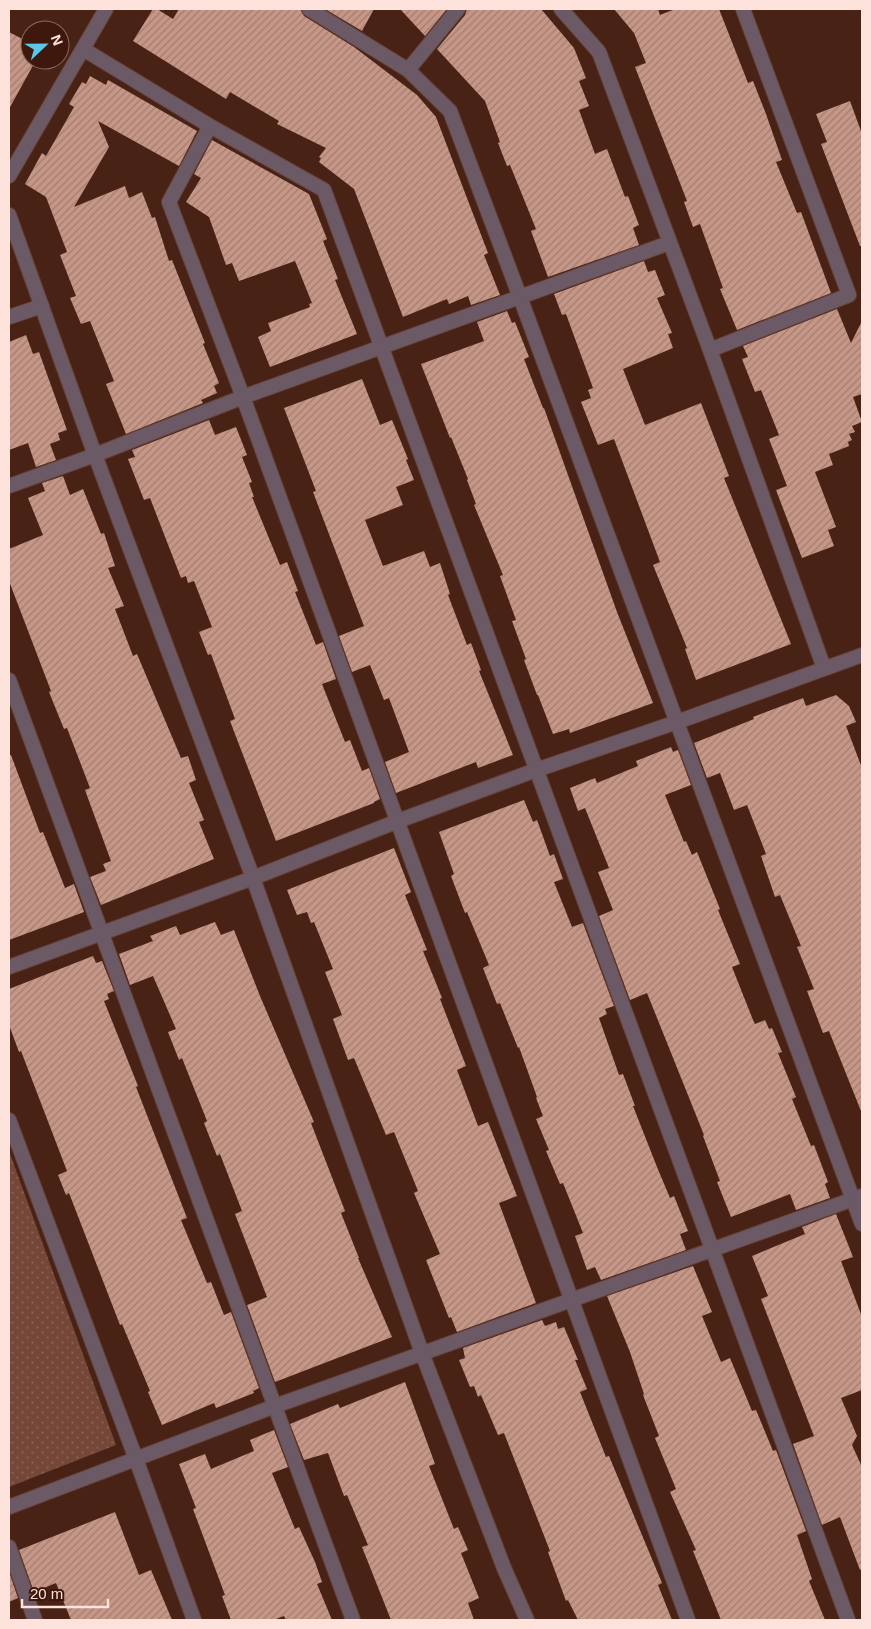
<svg xmlns="http://www.w3.org/2000/svg" width="871" height="1629" font-family="Arial,sans-serif">
  <defs>
    <pattern id="park-dots" width="8" height="8" patternUnits="userSpaceOnUse" patternTransform="scale(1.25)"><rect width="8" height="8" fill="#754738"/><path d="M2 2h.1M6 6h.1" fill="none" stroke="#8a6154" stroke-width="1.8" stroke-linecap="round"/></pattern>
    <pattern id="building-hatch" width="6" height="6" patternUnits="userSpaceOnUse" patternTransform="scale(1.25)"><rect width="6" height="6" fill="#c69686"/><path d="M-1 1l2-2M0 6l6-6M5 7l2-2" fill="none" stroke="#a17d72"/></pattern>
  </defs>
  <rect width="100%" height="100%" fill="#492216"/>
  <path fill="url(#park-dots)" d="M9,1151L116,1445L9,1487Z"/>
  <path fill="url(#building-hatch)" d="M153,9H157L173,19L179,9H300L304,16L354,47L417,95L436,117L488,253L484,255L500,295L471,305L468,296L449,304L447,299L403,317L354,189L319,162L321,158L319,157L326,148L277,124L279,121L230,92L226,99L133,41Z
    M325,9H374L362,31Z
    M400,9H447L425,36Z
    M467,9H541L574,48L586,78L579,81L589,106L579,110L595,154L607,149L625,197L628,196L639,225L633,228L639,245L548,277L531,231L536,229L510,165L507,166L498,143L500,142L485,101L437,49L465,15Z
    M614,9H658L660,15L675,9H719L748,83L753,81L766,114L782,160L776,162L797,213L801,212L831,293L737,330L720,289L723,288L700,224L693,227L684,202L687,201L635,67L646,63L634,33Z
    M9,32L30,43V60H36L9,109Z
    M90,76L106,85L108,80L197,131L179,166L98,121L109,147L74,207L125,186L129,198L142,192L152,218L155,217L169,261L172,260L205,343L203,344L219,383L214,386L217,393L201,400L203,403L126,434L106,384L114,381L90,321L81,324L70,298L76,296L60,255L67,252L46,197L25,184L42,153L46,156L74,107L69,104L82,82L86,84Z
    M850,101L862,134V246H860L821,144L827,142L816,114Z
    M212,140L309,194L327,239L323,241L338,279L335,280L357,334L270,367L258,337L271,331L268,323L310,307L309,304L312,303L295,261L239,281L232,263L226,265L209,217L186,202L201,178L194,174Z
    M644,261L648,272L655,270L665,295L657,298L672,333L668,334L673,348L623,369L645,425L701,403L729,476L724,478L791,644L696,680L685,649L687,648L653,565L660,562L614,439L598,445L581,402L591,398L588,390L593,388L566,314L562,315L554,294Z
    M837,309L851,343L862,321V394L853,397L862,422L852,426L855,432L849,434L852,440L848,442L849,446L829,454L833,465L815,472L836,527L828,530L834,546L802,558L776,490L787,486L769,439L779,435L761,390L755,392L742,359L748,357L743,346Z
    M507,311L512,323L515,322L529,357L524,359L543,408H544L617,612L653,703L570,733L569,729L553,734L538,695H537L524,660L526,659L512,621L516,620L500,576L503,575L474,505L476,504L467,480L468,479L451,437L450,438L421,364L484,341L477,322Z
    M26,335L33,354L39,352L67,430L58,433L60,440L50,444L56,460L36,467L28,443L9,450V342Z
    M362,379L380,425L392,420L408,459L406,460L414,480L396,487L403,505L365,520L383,566L424,551L430,567L440,563L450,594L448,595L467,645L471,643L481,670L479,671L513,755L478,768L476,762L396,793L385,762L409,752L389,698L384,700L370,665L352,672L339,636L364,626L313,492L316,491L284,408Z
    M209,420L215,435L236,427L247,455L242,457L252,482L249,483L254,497H252L280,565L287,562L298,591L295,592L316,645L323,642L336,679L322,684L345,742L350,740L362,771L369,768L380,799L374,802V803L276,841L230,721L235,719L211,654L208,655L199,632L212,627L194,581L188,583L186,576L181,578L150,498L144,500L128,459L135,457L132,450Z
    M63,476L70,495L83,489L101,534L104,533L115,566L108,568L124,606L115,609L133,656L137,654L181,758L188,756L196,780L189,783L204,820L199,822L214,859L101,905L90,877L106,871L103,864L111,861L85,790L90,788L67,728L64,729L49,692L51,691L9,581V549L43,535L28,498L45,491L42,483Z
    M836,695L849,706L856,722L846,726L862,768V1111H861L829,1031L823,1033L807,991L814,989L797,947L801,946L780,895L775,897L761,856L766,854L747,805L734,810L720,773L707,778L694,743L754,719L753,717L803,698L806,706Z
    M671,747L673,752L678,750L691,785L665,795L684,842L686,841L692,855L697,852L720,909L718,910L740,964L732,967L753,1020L755,1024L765,1020L769,1029L772,1028L782,1052L778,1053L796,1097L792,1099L811,1146L814,1145L828,1182L825,1184L830,1198L796,1210L790,1194L731,1217L717,1182L720,1181L703,1136L704,1135L647,993L630,1000L599,916L613,910L598,872L609,868L585,808L578,811L570,788L595,778L597,783L638,766L636,761Z
    M9,755H11L40,833L43,832L65,888L74,884L84,912L9,940Z
    M524,800L533,822L537,820L550,856L554,854L563,879L554,882L572,927L583,923L614,1006L605,1009L607,1014L599,1018L619,1075L623,1074L635,1106H633L657,1167L670,1198L674,1196L688,1231L680,1234L686,1250L601,1280L595,1267L587,1270L575,1236L583,1233L563,1183L560,1184L546,1151L549,1150L536,1119L543,1116L536,1098L537,1097L519,1047L518,1048L500,1003L497,1004L483,968L489,965L467,912L465,913L451,876L454,874L439,832Z
    M394,848L411,892L405,895L427,950L423,951L442,998L440,999L466,1066L457,1070L478,1126L488,1122L517,1196L499,1203L536,1303L457,1332L451,1317L449,1318L426,1260L440,1254L414,1193L418,1191L394,1132L386,1135L354,1058L348,1060L333,1019L342,1015L325,972L333,969L314,922L311,923L307,912L297,915L287,890Z
    M215,922L221,935L234,930L260,996L314,1122L311,1123L345,1211L341,1213L359,1258H358L392,1337L275,1382L247,1305L267,1297L235,1214L242,1211L220,1154L217,1156L204,1123L207,1121L182,1058L179,1060L168,1032L176,1029L153,976L130,985L119,954L153,941L150,936L176,926L180,935Z
    M93,956L96,963L102,961L114,991L107,994L109,999L104,1001L138,1086L136,1087L152,1128L187,1218L181,1220L207,1283L211,1282L224,1315L231,1312L259,1388L253,1391L254,1393L216,1408L214,1403L162,1425L148,1392L150,1391L122,1324L120,1325L69,1193L66,1195L58,1175L67,1171L21,1051L19,1052L9,1025V989Z
    M836,1214L853,1257L841,1261L862,1317V1390L841,1398L857,1436L852,1445L862,1467V1569L860,1570L840,1517L822,1525L793,1444L814,1436L761,1299L768,1296L752,1256L805,1234L802,1227Z
    M693,1266L712,1312L702,1316L721,1362L730,1358L752,1411L756,1410L773,1451L776,1450L806,1531L797,1535L812,1579L809,1581L825,1620H721L693,1551L696,1550L670,1492L676,1489L655,1438L659,1436L643,1395L644,1394L630,1352L607,1296Z
    M542,1320L545,1326L556,1322L558,1329L564,1327L578,1360H575L587,1389L580,1392L606,1457L609,1456L662,1583L658,1585L672,1620H578L568,1600L566,1601L548,1552L550,1551L504,1433L498,1435L481,1395L478,1397L474,1386L470,1387L459,1360L465,1358L463,1348Z
    M405,1382L435,1464L429,1466L454,1529L458,1527L468,1550L461,1553L479,1598L468,1603L474,1620H391L362,1547L368,1545L347,1495L344,1496L328,1453L304,1460L290,1424L338,1404L340,1408Z
    M274,1430L288,1467L272,1473L295,1529L299,1527L315,1562L322,1582L317,1584L332,1620H286L284,1616L273,1620H231L222,1596L225,1595L193,1509L196,1508L179,1464L205,1454L211,1469L254,1451L250,1440Z
    M115,1512L139,1575L151,1570L172,1620H71L56,1583L34,1592L19,1550Z
    M9,1572L18,1598L9,1602Z"/>
  <g fill="none" stroke-linecap="round" stroke-linejoin="round">
    <defs>
      <path id="minor" d="M309,9L408,70L450,111L520,297L862,1224
        M561,9L599,52L710,350L824,668
        M83,49L210,126L324,190L848,1620
        M408,70L458,9
        M210,126L169,202L243,397L688,1620
        M9,317L42,306
        M710,350L849,295L743,9
        M9,680L353,1620
        M9,1120L136,1459L194,1620
        M9,1547L35,1620"/>
      <path id="tertiary" d="M9,176L106,9
        M9,215L95,455L253,878L422,1353L504,1568L527,1620
        M9,486L95,455L243,397L669,243
        M9,967L253,878L398,821L536,770L677,722L862,655
        M9,1507L275,1406L862,1196"/>
    </defs>
    <use href="#minor" stroke="#664136" stroke-width="16"/>
    <use href="#tertiary" stroke="#664136" stroke-width="16"/>
    <use href="#minor" stroke="#6b5a65" stroke-width="14"/>
    <use href="#tertiary" stroke="#6b5a65" stroke-width="14"/>
  </g>
  <rect width="871" height="1629" fill="none" stroke="#fde3db" stroke-width="20"/>
  <g transform="translate(45 45) rotate(68)"><circle r="24" fill="#3e180c" stroke="#8a695f"/>
  <path d="M0-4L9 19L0 12L-9 19Z" fill="#5ac8e6"/>
  <text y="-8" font-size="14" font-weight="bold" text-anchor="middle" fill="#fde3db">N</text>
  </g>
  <path d="M22 1599v8h86v-8" fill="none" stroke="#fde3db" stroke-width="2.5"/>
  <text x="30" y="1599" font-size="15" fill="#fde3db" stroke="#3e180c" stroke-width="4" paint-order="stroke">20 m</text>
</svg>
